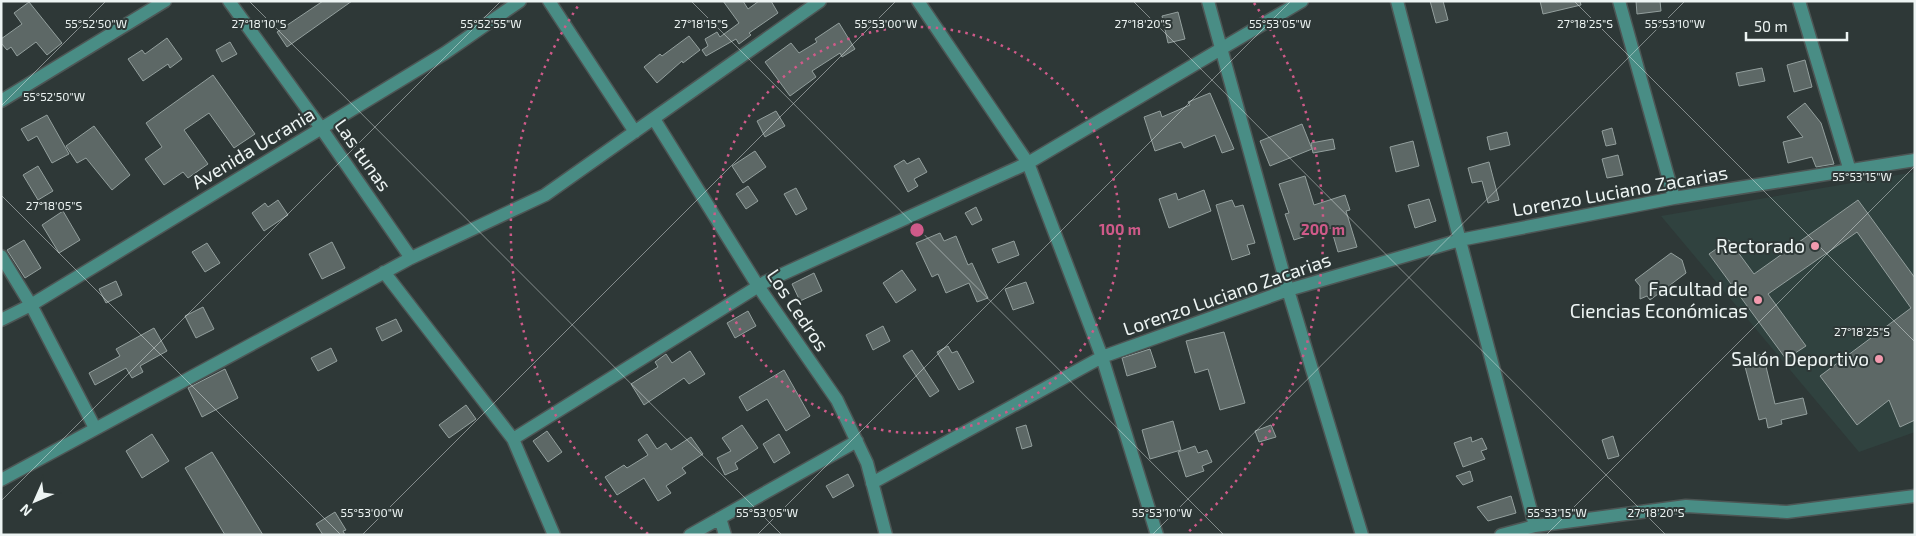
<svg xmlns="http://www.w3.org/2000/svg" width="1916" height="536" font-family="'Exo 2',sans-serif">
  <rect width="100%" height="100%" fill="#2e3837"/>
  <path fill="#30423f" d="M1915,172V432L1859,452L1661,216Z"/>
  <path fill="#5d6866" stroke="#939f9d" d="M323,1H352L287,47L277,32Z
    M723,1H743L748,9L759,1H771L778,13L749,33L751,35L739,44L736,39L706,56L702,50L708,46L705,39L717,32L720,37L739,23Z
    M1430,1H1443L1448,20L1436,23Z
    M1540,1H1580L1581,5L1543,14Z
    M1636,1H1660L1661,11L1637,14Z
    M29,2L62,43L47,55L36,42L17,56L11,47L7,50L1,43V39L22,24L14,13Z
    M1178,12L1185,39L1168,43L1162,16Z
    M839,23L855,49L842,57L840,53L812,71L816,77L790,96L765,62L791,43L799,53L817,42L815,39Z
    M689,36L700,50L683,63L682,61L657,83L644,67L660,54L662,56Z
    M167,38L182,59L170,68L168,64L143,81L128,59L142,50L145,54Z
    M230,42L237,54L222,62L216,50Z
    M1805,60L1812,87L1794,92L1787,65Z
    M1762,68L1765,81L1739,86L1736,73Z
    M213,75L255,134L234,148L209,113L184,130L208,164L188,178L183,172L164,185L145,159L162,147L146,123Z
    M1210,93L1234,149L1222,153L1215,135L1184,148L1181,142L1155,151L1144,117L1160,111L1162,117L1190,105L1188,102Z
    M1805,103L1821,123L1834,164L1816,167L1812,157L1788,163L1783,142L1803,137L1787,117Z
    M776,111L785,126L765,137L757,121Z
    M47,115L69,154L52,163L37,136L28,141L21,129Z
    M1302,124L1312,149L1270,166L1260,141Z
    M94,126L130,175L112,190L86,158L77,163L66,146Z
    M1612,128L1616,144L1606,146L1602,131Z
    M1507,132L1510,145L1490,150L1487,137Z
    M1333,139L1335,149L1313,153L1311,143Z
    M1413,141L1419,166L1396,172L1390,147Z
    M755,151L766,167L743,183L732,166Z
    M1618,155L1623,175L1607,178L1602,159Z
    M919,158L927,172L914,179L918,186L908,192L894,166L904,160L907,164Z
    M1489,162L1499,200L1488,203L1482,181L1472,183L1468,168Z
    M38,166L53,191L38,200L23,175Z
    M1305,176L1314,205L1345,195L1350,210L1346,211L1357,247L1338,252L1331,228L1294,240L1285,214L1289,213L1279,184Z
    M748,186L758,201L746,209L736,194Z
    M796,188L807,209L796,215L784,194Z
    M1204,190L1211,211L1169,228L1159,199L1176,193L1178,200Z
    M1429,199L1436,221L1415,228L1408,205Z
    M278,200L288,215L264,231L252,213L265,203L268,207Z
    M1232,200L1235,207L1243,205L1255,243L1247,245L1250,254L1232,260L1216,205Z
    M1858,200L1915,278V420L1900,427L1889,400L1857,425L1820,376L1911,308L1857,232L1768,294L1806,346L1786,359L1709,254L1729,240L1754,274Z
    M976,207L982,220L972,225L965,213Z
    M63,211L80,240L59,253L42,225Z
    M940,233L944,241L956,236L968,265L972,263L988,298L977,302L969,283L946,293L938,274L932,277L916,243Z
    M24,240L41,268L25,278L7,250Z
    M1014,241L1019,255L998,263L992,249Z
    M332,242L345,268L322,279L309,254Z
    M207,243L220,263L205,272L192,252Z
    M1671,253L1682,260L1686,273L1650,300L1647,296L1640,299V286L1635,280Z
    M902,270L916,290L896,303L883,283Z
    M814,273L822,291L800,301L792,284Z
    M116,281L122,295L106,303L99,289Z
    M1026,282L1034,303L1013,310L1005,289Z
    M203,307L214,329L196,338L185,316Z
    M748,311L756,326L735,338L727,323Z
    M396,319L402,331L382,341L376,328Z
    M883,326L890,341L873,350L866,335Z
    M154,328L167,351L140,366L143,372L132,378L126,368L95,385L89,373L120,356L116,349Z
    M1224,332L1245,403L1220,410L1208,369L1195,373L1186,341Z
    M948,346L952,353L957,351L974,382L959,390L937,352Z
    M331,348L337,361L318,371L311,358Z
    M1150,349L1156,367L1127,376L1122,358Z
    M912,350L939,391L930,397L903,356Z
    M690,351L705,374L689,384L684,378L644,405L631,384L658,367L655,362L666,354L672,363Z
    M1763,354L1775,404L1803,398L1807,414L1781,420L1782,424L1768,428L1766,418L1759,420L1743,359Z
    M225,369L238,398L202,417L188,388Z
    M784,370L810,416L786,431L767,399L747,411L739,397Z
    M466,405L476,419L449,438L439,425Z
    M1173,421L1181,450L1150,459L1142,430Z
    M742,425L758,448L735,463L738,469L725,475L717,458L731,451L722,438Z
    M1026,425L1032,446L1022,449L1016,428Z
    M1271,425L1276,437L1259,442L1255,431Z
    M547,431L562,452L548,462L533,441Z
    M152,434L169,461L142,478L126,451Z
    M647,434L657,449L666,443L671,450L691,437L703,454L682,468L686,473L666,486L671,493L658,501L644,478L617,495L605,477L624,465L627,468L648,455L638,440Z
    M779,434L790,453L774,463L763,444Z
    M1613,436L1619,456L1608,459L1602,440Z
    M1471,437L1472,442L1482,438L1487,449L1481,451L1485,459L1463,467L1454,443Z
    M1195,446L1198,453L1207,450L1212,462L1202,466L1204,471L1186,477L1178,452Z
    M212,452L263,535H225L185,468Z
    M1470,471L1473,481L1463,485L1456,476Z
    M848,474L854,486L833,498L826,486Z
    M1511,496L1516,513L1488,521L1477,507Z
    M335,512L346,530L343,531L345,535H323L316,524Z"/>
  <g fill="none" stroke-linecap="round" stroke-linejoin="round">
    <defs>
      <path id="minor" d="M229,1L321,128L411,258
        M549,1L635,132
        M918,1L1028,163L1102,357L1157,535
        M1208,1L1288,290L1362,535
        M1397,1L1535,526
        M1619,1L1674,198
        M1799,1L1850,171
        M1,101L165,1
        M654,119L758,286L837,400L867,463L886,535
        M1,256L31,305L95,428
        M384,272L513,439L554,535
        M1,320L31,305L445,53L520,1
        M513,439L765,282L1028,163L1302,1
        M1,480L411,258L545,195L820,1
        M872,483L1102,357L1288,290L1460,240L1674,198L1915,160
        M720,518L725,535
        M690,535L857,441
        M1501,535L1535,526L1686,506L1787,512L1915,496"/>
    </defs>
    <use href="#minor" stroke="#4d5655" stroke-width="15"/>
    <use href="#minor" stroke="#498d85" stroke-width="12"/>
  </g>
  <path fill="none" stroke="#edf4f3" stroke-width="1" stroke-opacity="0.45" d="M249,1L782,535M691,1L1224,535M1133,1L1666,535M1574,1L1915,342M1,106L106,1M1,195L341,535M1,501L501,1M362,535L896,1M757,535L1291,1M1152,535L1685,1M1546,535L1915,166"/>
  <g fill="none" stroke="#cf5a89" stroke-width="2.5" stroke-dasharray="2.5 5">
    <circle cx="917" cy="230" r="203"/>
    <path d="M648 534A406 406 0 0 1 580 3M1254 3A406 406 0 0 1 1186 534"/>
  </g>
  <g fill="#f29aae" stroke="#2e3837" stroke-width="2">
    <circle cx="1815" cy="246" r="5"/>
    <circle cx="1758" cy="300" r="5"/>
    <circle cx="1879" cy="359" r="5"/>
  </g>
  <g text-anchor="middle" stroke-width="4" stroke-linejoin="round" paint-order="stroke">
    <g font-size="19" fill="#edf4f3" stroke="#2e3837">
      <text transform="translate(253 148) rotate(-31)" y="7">Avenida Ucrania</text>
      <text transform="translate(363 155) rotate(55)" y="7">Las tunas</text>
      <text transform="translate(1620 191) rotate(-10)" y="7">Lorenzo Luciano Zacarias</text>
      <text transform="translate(1227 294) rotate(-19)" y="7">Lorenzo Luciano Zacarias</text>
      <text transform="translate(798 310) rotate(56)" y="7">Los Cedros</text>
    </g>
    <g font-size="19" fill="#edf4f3" stroke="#2e3837" text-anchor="end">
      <text x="1805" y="253">Rectorado</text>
      <text x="1748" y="296">Facultad de<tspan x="1748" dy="22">Ciencias Económicas</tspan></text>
      <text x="1869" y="366">Salón Deportivo</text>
    </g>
  </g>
  <g font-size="12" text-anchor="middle" fill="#edf4f3" stroke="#2e3837" stroke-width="4" stroke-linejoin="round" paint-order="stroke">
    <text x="96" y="28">55°52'50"W</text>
    <text x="259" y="28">27°18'10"S</text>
    <text x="491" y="28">55°52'55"W</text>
    <text x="701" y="28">27°18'15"S</text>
    <text x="886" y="28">55°53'00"W</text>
    <text x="1143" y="28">27°18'20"S</text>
    <text x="1280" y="28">55°53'05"W</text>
    <text x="1585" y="28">27°18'25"S</text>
    <text x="1675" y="28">55°53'10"W</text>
    <text x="54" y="101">55°52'50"W</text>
    <text x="1862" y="181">55°53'15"W</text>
    <text x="54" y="210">27°18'05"S</text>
    <text x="1862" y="336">27°18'25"S</text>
    <text x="372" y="517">55°53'00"W</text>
    <text x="767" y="517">55°53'05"W</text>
    <text x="1162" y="517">55°53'10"W</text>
    <text x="1557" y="517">55°53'15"W</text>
    <text x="1656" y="517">27°18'20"S</text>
  </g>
  <circle cx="917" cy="230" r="8" fill="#cf5a89" stroke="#2e3837" stroke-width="2.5"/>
  <g font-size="15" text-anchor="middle" font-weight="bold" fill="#cf5a89" stroke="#2e3837" stroke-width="4" stroke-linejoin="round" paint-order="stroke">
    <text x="1120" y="235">100 m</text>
    <text x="1323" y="235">200 m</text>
  </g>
  <rect width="1916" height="536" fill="none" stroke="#edf4f3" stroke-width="5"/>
  <g transform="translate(35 501) rotate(225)" stroke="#2e3837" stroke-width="4" paint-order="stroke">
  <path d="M0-4L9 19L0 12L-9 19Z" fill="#edf4f3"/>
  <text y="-8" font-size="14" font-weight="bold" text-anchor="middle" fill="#edf4f3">N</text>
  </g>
  <path d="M1746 32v8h101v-8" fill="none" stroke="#edf4f3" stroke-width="2.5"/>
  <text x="1754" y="32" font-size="15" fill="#edf4f3" stroke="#2e3837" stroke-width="4" paint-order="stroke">50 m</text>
</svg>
